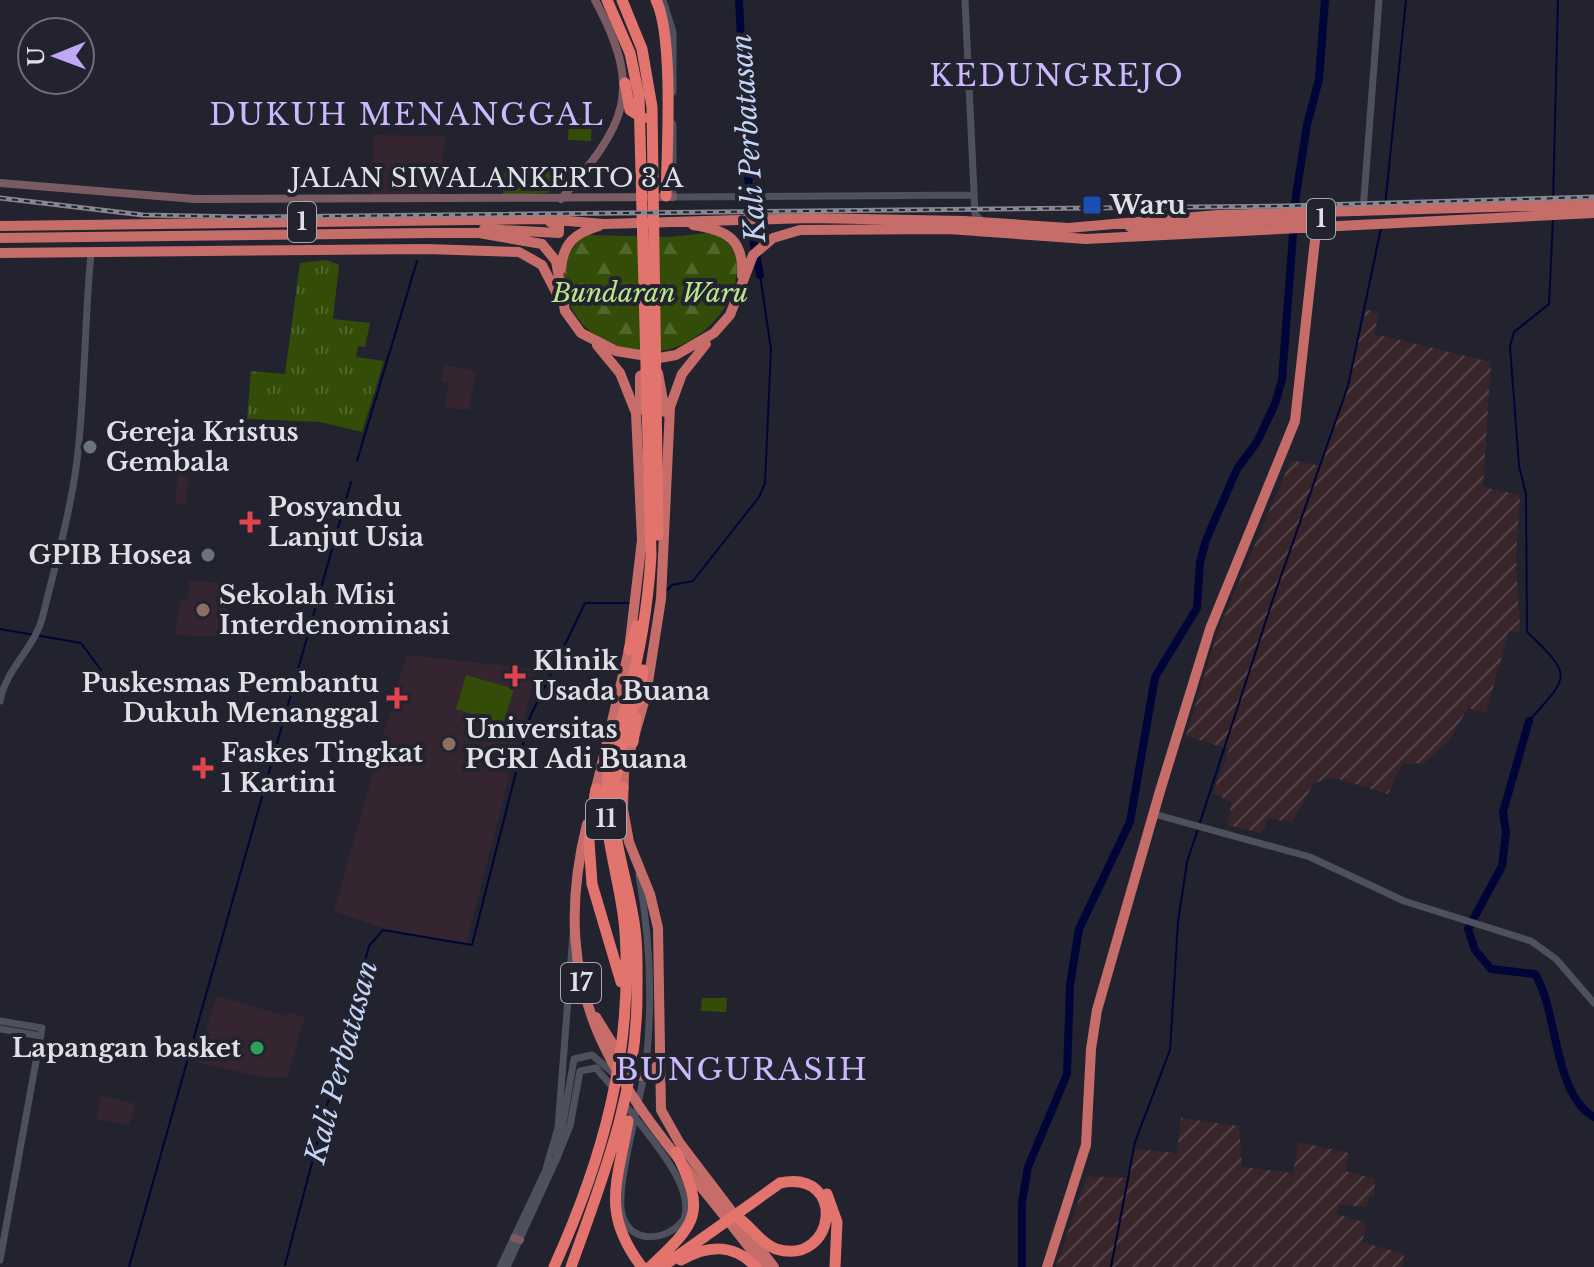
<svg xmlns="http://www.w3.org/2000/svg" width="1594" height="1267" font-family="'Libre Baskerville',serif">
  <defs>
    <pattern id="industrial-furrows" width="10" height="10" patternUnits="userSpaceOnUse" patternTransform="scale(2)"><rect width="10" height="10" fill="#382529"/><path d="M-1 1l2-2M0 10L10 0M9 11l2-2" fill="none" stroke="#544448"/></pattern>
    <pattern id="grass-tufts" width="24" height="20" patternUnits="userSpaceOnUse" patternTransform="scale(2)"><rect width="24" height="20" fill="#334d08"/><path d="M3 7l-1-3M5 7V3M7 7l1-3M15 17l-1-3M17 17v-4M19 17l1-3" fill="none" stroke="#50662c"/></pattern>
    <pattern id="forest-firs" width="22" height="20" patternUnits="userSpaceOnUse" patternTransform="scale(2)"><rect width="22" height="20" fill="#334d08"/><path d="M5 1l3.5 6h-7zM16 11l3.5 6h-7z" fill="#50662c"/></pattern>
  </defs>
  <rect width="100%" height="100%" fill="#22232f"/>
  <path fill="url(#industrial-furrows)" d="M1366,310L1379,312L1374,334L1491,362L1483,487L1520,495L1516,558L1520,632L1509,631L1486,713L1468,708L1448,742L1424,763L1402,764L1388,794L1335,778L1325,779L1313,784L1292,823L1269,818L1262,833L1227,825L1232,802L1213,793L1229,749L1186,736L1217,634L1291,460L1321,466L1344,398Z
    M1181,1118L1239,1126L1242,1167L1293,1173L1299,1142L1349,1153L1346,1171L1375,1179L1374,1195L1369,1196L1367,1207L1339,1205L1336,1214L1364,1222L1366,1227L1362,1242L1404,1254L1402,1267H1056L1087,1176L1128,1178L1134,1149L1177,1153Z"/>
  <path fill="#352531" d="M373,135L445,136L440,194L372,195Z
    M444,365L476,371L469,410L444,408L449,383L441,381Z
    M178,475L189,476L186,505L175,503Z
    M63,540L80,545L75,564L57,559Z
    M190,581L227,583L228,637L175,635L180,600L187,601Z
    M406,655L537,669L466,945L389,930L334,911Z
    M217,996L286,1016L288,1012L305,1017L287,1077H262L196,1062Z
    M101,1095L135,1104L129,1125L96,1119Z"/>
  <path fill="url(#grass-tufts)" d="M326,260L339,265L333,319L370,323L365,347L358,346L356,357L384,361L362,432L320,422L247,419L251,371L285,374L300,263Z"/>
  <path fill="url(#forest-firs)" d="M708,233C779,247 709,388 609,343C592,336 574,318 568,300C559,272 564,253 585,235L670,237Z"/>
  <path fill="#334d08" d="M569,118L592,120L591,141L568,140Z
    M505,169L564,173L548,193L503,195Z
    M466,675L514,689L503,724L456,709Z
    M702,998H727L726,1012L701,1011Z"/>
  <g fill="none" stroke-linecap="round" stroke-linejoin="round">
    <path stroke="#000436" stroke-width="2" d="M1553,201L1558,0
      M1385,206L1406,0
      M357,461L417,261
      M666,591L672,585L693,581L759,497L765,483L771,349L760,275
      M0,629L81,643L101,670
      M1529,721C1570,675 1573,676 1527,632L1526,494L1519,466L1510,346L1514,332L1549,304L1553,219
      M285,1265L369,946L383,930L472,945L530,717L585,603H632
      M129,1267L351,482
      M1111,1267L1135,1142L1170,1050L1178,922L1187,862L1274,596L1348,386L1381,228"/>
    <path stroke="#000436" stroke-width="8" d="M739,0L751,228L760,275
      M1529,721L1503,812L1506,832L1502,866L1468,929L1475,950L1491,969L1535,974C1558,1010 1553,1094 1594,1117
      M1022,1267V1202L1028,1167L1067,1074L1070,985L1079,929L1130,822L1155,677L1197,608L1200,562L1206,540L1237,469L1257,442L1275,404L1282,380L1296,195L1307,125L1319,79L1325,0"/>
    <path stroke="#4f505d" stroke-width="7" d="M663,0L673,32V92
      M965,0L975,214L983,222
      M673,124V197L974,195
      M1363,211L1379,0
      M0,701C6,668 36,647 43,615C57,558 74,500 79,442C85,379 85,316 91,253
      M1154,814L1310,857L1404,901L1531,941L1556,959L1594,1003
      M0,1021L42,1028L0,1260
      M0,1029L41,1036
      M623,1102C643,1130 697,1185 684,1219C669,1241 630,1246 622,1214C615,1187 641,1099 646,1064C653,1000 650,938 639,875
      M557,1158L570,1126L580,1071L596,1068L614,1089
      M500,1267L545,1172L558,1128L573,934
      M507,1267L557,1158L574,1059L592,1055L618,1077"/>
    <path stroke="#7b5b62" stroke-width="8" d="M0,183L195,199L673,197
      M561,199C625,125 645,93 595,0
      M514,1238L520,1240"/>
    <path stroke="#c66d6a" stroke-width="10" d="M693,225C727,230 744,239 742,276
      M0,226L544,219L604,224L810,218L964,221L1068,228L1218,215L1594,204
      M1130,227L1314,219
      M484,229L559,233V224L550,222
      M0,238L432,233H479L542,244L556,261L565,311L581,333L616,351L659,358L676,355L714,333L730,315L753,255L773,238L800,230L948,229L1086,239L1594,213
      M0,253L427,249L519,252L542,265L557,294
      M561,269C563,243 575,233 599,226
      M706,344L682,374L670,407L661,599L646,695L624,772L623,809L629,842L650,894L658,928L661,1110L679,1142L774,1267
      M640,410V376L650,370L658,373L665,412
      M594,797L629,650L642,540L636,413L620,373L597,345
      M587,824C536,1029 652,1117 764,1267
      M596,1017L632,1075L647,1076L659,1064
      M1047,1267L1086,1145L1091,1049L1097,1010L1160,791L1210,629L1295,421L1317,222"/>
    <path stroke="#e3746d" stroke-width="11" d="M622,0L642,49L652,107L658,535
      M656,0C674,36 667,151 666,196
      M625,83L630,110L643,118
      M629,650L637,626
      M639,701L643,670
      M633,742L636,718
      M596,789L589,841L592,884L621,982
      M620,811L623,787
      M628,1121C618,1182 600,1212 642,1267
      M827,1194L837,1222L835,1267
      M681,1260C708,1245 733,1243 756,1267
      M554,1267C603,1159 633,1052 625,932C622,886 604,841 606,794C608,762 619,731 627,700C640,653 648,605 651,556L639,96L630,53L607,0
      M571,1267C603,1177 637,1093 637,995C637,969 638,942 633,916C627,880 614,845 614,808C613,768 627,732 636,694
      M650,1267C698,1222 706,1213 676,1152
      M662,1267L780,1183C848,1169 836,1267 776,1249C760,1243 751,1226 737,1217"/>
    <defs>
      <path id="rail" d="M0,198L143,215L243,217L1286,206L1594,197"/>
    </defs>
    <use href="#rail" stroke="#868791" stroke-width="5"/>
    <use href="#rail" stroke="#22232f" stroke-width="2" stroke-dasharray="6" stroke-linecap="butt"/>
  </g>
  <rect fill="#1a4fb4" stroke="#22232f" stroke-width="3" x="1082" y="195" width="20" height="20" rx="4"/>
  <g fill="#6b7280" stroke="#22232f" stroke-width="3">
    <circle cx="90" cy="447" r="8"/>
    <circle cx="208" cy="555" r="8"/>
  </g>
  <g fill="#e0444e" stroke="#22232f" stroke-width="3">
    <path d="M246 510h8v8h8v8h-8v8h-8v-8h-8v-8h8z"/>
    <path d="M511 664h8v8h8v8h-8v8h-8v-8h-8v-8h8z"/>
    <path d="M393 686h8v8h8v8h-8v8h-8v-8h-8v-8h8z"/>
    <path d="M199 756h8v8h8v8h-8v8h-8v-8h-8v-8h8z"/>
  </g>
  <g fill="#8d6e63" stroke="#22232f" stroke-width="3">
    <circle cx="203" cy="610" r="8"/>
    <circle cx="449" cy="744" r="8"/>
  </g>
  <circle fill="#2e9e5b" stroke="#22232f" stroke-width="3" cx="257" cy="1048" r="8"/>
  <g text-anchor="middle" stroke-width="8" stroke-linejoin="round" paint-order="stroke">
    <g fill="#22232f" stroke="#a6a7b0" stroke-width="2">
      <rect x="1307" y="199" width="28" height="40" rx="6"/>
      <rect x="288" y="202" width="28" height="40" rx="6"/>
      <rect x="586" y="799" width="40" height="40" rx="6"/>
      <rect x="561" y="963" width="40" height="40" rx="6"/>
    </g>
    <g font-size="24" font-weight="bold" fill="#dfdfe7">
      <text x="1321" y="227">1</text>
      <text x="302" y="230">1</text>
      <text x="606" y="827">11</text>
      <text x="581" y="991">17</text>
    </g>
    <g font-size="26" fill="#dfdfe7" stroke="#22232f">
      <text x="487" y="187">JALAN SIWALANKERTO 3 A</text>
    </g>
    <g font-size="26" font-weight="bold" fill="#dfdfe7" stroke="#22232f" text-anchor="start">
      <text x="1110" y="214">Waru</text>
      <text x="106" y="441">Gereja Kristus<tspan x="106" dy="30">Gembala</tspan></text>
      <text x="268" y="516">Posyandu<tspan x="268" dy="30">Lanjut Usia</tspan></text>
      <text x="192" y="564" text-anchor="end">GPIB Hosea</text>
      <text x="219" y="604">Sekolah Misi<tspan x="219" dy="30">Interdenominasi</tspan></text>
      <text x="533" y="670">Klinik<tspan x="533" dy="30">Usada Buana</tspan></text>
      <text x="379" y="692" text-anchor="end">Puskesmas Pembantu<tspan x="379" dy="30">Dukuh Menanggal</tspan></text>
      <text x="465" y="738">Universitas<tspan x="465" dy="30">PGRI Adi Buana</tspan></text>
      <text x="221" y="762">Faskes Tingkat<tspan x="221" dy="30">1 Kartini</tspan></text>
      <text x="241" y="1057" text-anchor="end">Lapangan basket</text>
    </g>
    <g font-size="26" font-style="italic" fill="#bbe689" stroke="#22232f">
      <text x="650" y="302">Bundaran Waru</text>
    </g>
    <g font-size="28" font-style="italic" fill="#c2d5f7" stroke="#22232f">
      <text transform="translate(748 138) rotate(-94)" y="10">Kali Perbatasan</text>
      <text transform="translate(341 1062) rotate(-75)" y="10">Kali Perbatasan</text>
    </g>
    <g font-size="30" letter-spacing="2" fill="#cdb8fe" stroke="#22232f">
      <text x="1057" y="86">KEDUNGREJO</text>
      <text x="407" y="125">DUKUH MENANGGAL</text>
      <text x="742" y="1080">BUNGURASIH</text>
    </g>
  </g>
  <g transform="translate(56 56) rotate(269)"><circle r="38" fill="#22232f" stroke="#6e6e79" stroke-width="2"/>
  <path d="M0-6L14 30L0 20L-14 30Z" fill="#c0a8f4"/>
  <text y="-12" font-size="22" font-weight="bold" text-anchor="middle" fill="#dfdfe7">U</text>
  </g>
</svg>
